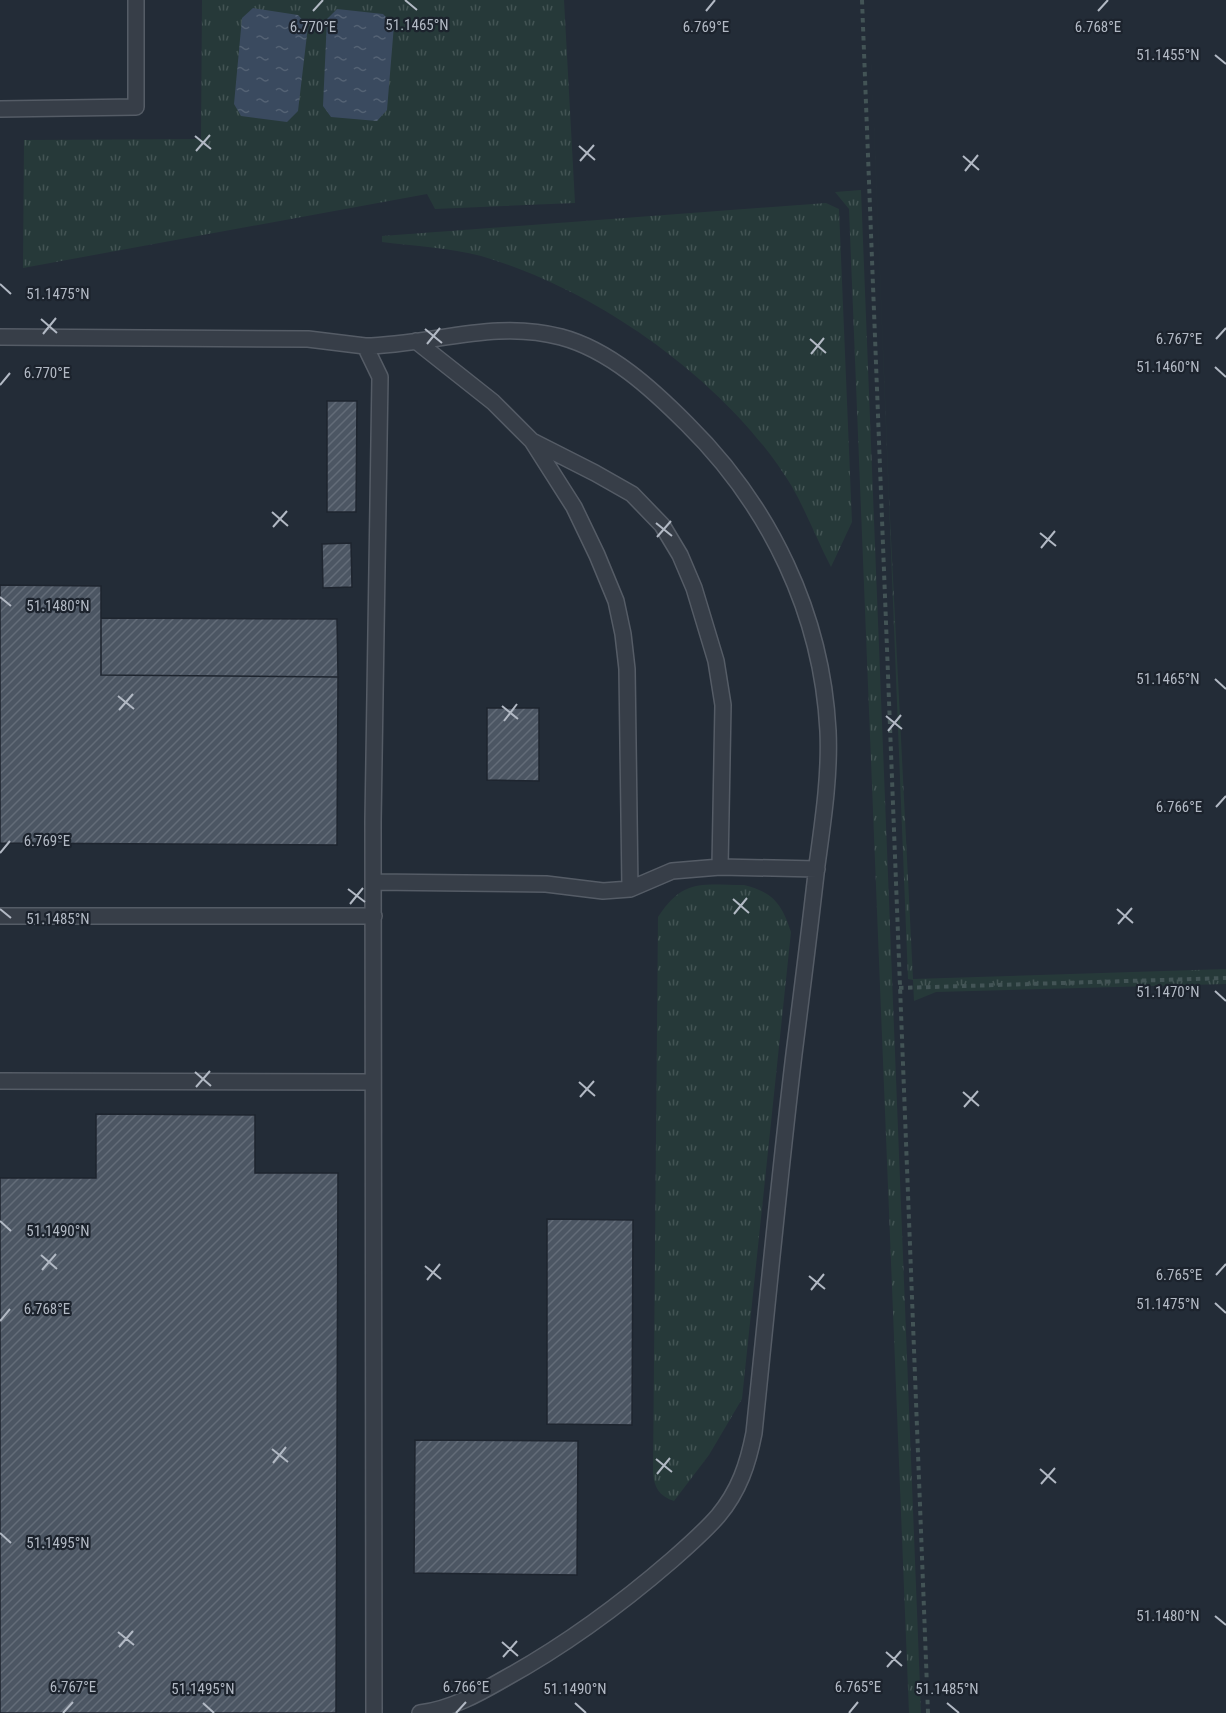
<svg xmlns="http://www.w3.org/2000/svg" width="1226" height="1713" font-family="'Roboto Condensed',sans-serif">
  <defs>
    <pattern id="grass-tufts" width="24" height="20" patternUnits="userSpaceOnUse" patternTransform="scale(1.5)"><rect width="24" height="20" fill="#263939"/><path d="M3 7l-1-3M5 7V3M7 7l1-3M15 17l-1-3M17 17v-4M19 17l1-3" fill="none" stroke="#435454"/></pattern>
    <pattern id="water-ripples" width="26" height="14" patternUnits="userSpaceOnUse" patternTransform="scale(1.5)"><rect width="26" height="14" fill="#3a4a5f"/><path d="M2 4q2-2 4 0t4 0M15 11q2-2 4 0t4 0" fill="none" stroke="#546274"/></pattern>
    <pattern id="building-hatch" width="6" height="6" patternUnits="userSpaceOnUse" patternTransform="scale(1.5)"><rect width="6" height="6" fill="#4c5663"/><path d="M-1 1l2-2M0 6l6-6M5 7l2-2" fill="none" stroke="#636c78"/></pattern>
  </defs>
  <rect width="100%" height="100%" fill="#232c37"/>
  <path fill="url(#grass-tufts)" d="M202,0H564L575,203L435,209L427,194L23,268L24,140L201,139Z
    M869,0L889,498L913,979L1226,969V984L936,992L914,1001L913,980L908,979Z
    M861,190L921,1713H909L849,209L835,192Z
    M826,203L839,209L852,522L831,567C817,540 806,511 791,485C728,382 597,289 481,256C450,248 414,246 382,242V236Z
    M744,885C773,892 782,904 791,932L742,1399L709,1455L674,1501C659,1496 654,1487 653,1473L658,917C684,878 701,885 744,885Z"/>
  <path fill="url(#water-ripples)" d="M253,8L298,15L308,26L298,111L287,122L241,116L234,104L242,18Z
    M337,9L383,14L394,25L387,110L377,121L331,117L323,106L327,19Z"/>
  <path fill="url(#building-hatch)" stroke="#1e252f" stroke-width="1.5" d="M327,401H357L356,512H327Z
    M351,543L352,587L323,588L322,544Z
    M0,585L101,586V675L338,677L337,845L0,843Z
    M101,618L337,619L338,677L101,675Z
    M487,708H539V781L487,780Z
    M96,1114L255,1115V1173H338L336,1713H0V1178H96Z
    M547,1219L633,1220L632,1425L547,1424Z
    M415,1440L578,1441L577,1575L414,1573Z"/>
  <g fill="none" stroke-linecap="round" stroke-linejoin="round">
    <defs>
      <path id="lane" d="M0,109L136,107V0
        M0,337L308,339L365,346L380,377L373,822L374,1713
        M416,341L493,402L532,441L574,507L597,555L616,601L623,634L627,669L630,889
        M365,346C431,345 495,319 561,337C610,350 652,389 687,424C770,506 822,614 828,731C830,776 823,821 817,865C810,928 802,991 794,1054C779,1180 767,1307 754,1433C748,1464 739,1491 718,1516C704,1532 688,1546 672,1560C620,1605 564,1646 504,1679C478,1694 451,1709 420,1713
        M720,867L817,869
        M374,882L546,884L603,891L630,889L672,871L720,867L723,705L716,661L694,588L680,555L662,525L632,494L595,473L532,441
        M0,916H374
        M0,1081L373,1082"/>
    </defs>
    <use href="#lane" stroke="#555c66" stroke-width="18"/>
    <path stroke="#435456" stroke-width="4" stroke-dasharray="4.5 4.5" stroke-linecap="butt" d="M862,0L928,1713
      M899,988L1226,978"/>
    <use href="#lane" stroke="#373e48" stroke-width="15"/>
  </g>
  <path fill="none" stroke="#b2b9c4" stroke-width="2" d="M405,0L417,10M313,11L323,0M706,11L715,0M1098,11L1108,0M1215,55L1226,64M195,136L211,149M579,146L595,160M196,151L210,135M963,156L979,170M580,161L594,145M965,171L978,155M0,284L11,294M41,319L57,333M425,329L442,343M43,334L56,318M810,339L826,353M1216,339L1226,328M427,344L440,328M811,354L824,338M1215,367L1226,377M0,385L10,373M272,512L288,526M656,523L672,536M273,527L287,511M1040,533L1056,546M657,537L671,521M1041,548L1055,531M0,597L11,606M1215,679L1226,689M118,696L134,709M502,706L518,719M119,710L133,694M886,716L902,729M504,721L517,704M888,731L901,715M1216,807L1226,796M0,853L10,841M348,889L365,902M733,899L749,913M350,904L363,888M0,909L11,918M1117,909L1133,923M734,914L747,898M1118,924L1132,908M1215,991L1226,1001M195,1072L211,1086M579,1082L595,1096M196,1087L210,1071M963,1092L979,1106M580,1097L594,1081M964,1107L978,1091M0,1221L11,1231M41,1255L57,1269M425,1266L441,1279M42,1270L56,1254M1216,1275L1226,1264M809,1276L825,1289M427,1280L440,1264M811,1290L824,1274M1215,1303L1226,1313M0,1321L10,1309M272,1449L288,1462M656,1459L672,1472M273,1463L286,1447M1040,1469L1056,1483M657,1474L670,1458M1041,1484L1055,1468M0,1533L11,1543M1215,1616L1226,1625M118,1632L134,1645M502,1642L518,1656M119,1647L133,1631M886,1652L902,1666M503,1657L517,1641M887,1667L901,1651M203,1703L214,1713M575,1703L586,1713M947,1703L959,1713M63,1713L73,1702M456,1713L466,1702M849,1713L858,1702"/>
  <g font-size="15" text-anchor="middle" fill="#b2b9c4" stroke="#1c232d" stroke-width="4.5" stroke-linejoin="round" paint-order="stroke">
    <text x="417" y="30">51.1465°N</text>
    <text x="313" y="32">6.770°E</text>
    <text x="706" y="32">6.769°E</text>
    <text x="1098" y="32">6.768°E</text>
    <text x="1168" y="60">51.1455°N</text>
    <text x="58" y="299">51.1475°N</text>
    <text x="1179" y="344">6.767°E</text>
    <text x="1168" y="372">51.1460°N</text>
    <text x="47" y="378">6.770°E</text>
    <text x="58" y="611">51.1480°N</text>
    <text x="1168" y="684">51.1465°N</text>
    <text x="1179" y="812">6.766°E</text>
    <text x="47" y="846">6.769°E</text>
    <text x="58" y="924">51.1485°N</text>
    <text x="1168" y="997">51.1470°N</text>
    <text x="58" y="1236">51.1490°N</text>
    <text x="1179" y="1280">6.765°E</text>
    <text x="1168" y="1309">51.1475°N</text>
    <text x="47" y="1314">6.768°E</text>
    <text x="58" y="1548">51.1495°N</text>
    <text x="1168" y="1621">51.1480°N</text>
    <text x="73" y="1692">6.767°E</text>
    <text x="466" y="1692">6.766°E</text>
    <text x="858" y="1692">6.765°E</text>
    <text x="203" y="1694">51.1495°N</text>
    <text x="575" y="1694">51.1490°N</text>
    <text x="947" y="1694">51.1485°N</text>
  </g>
</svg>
